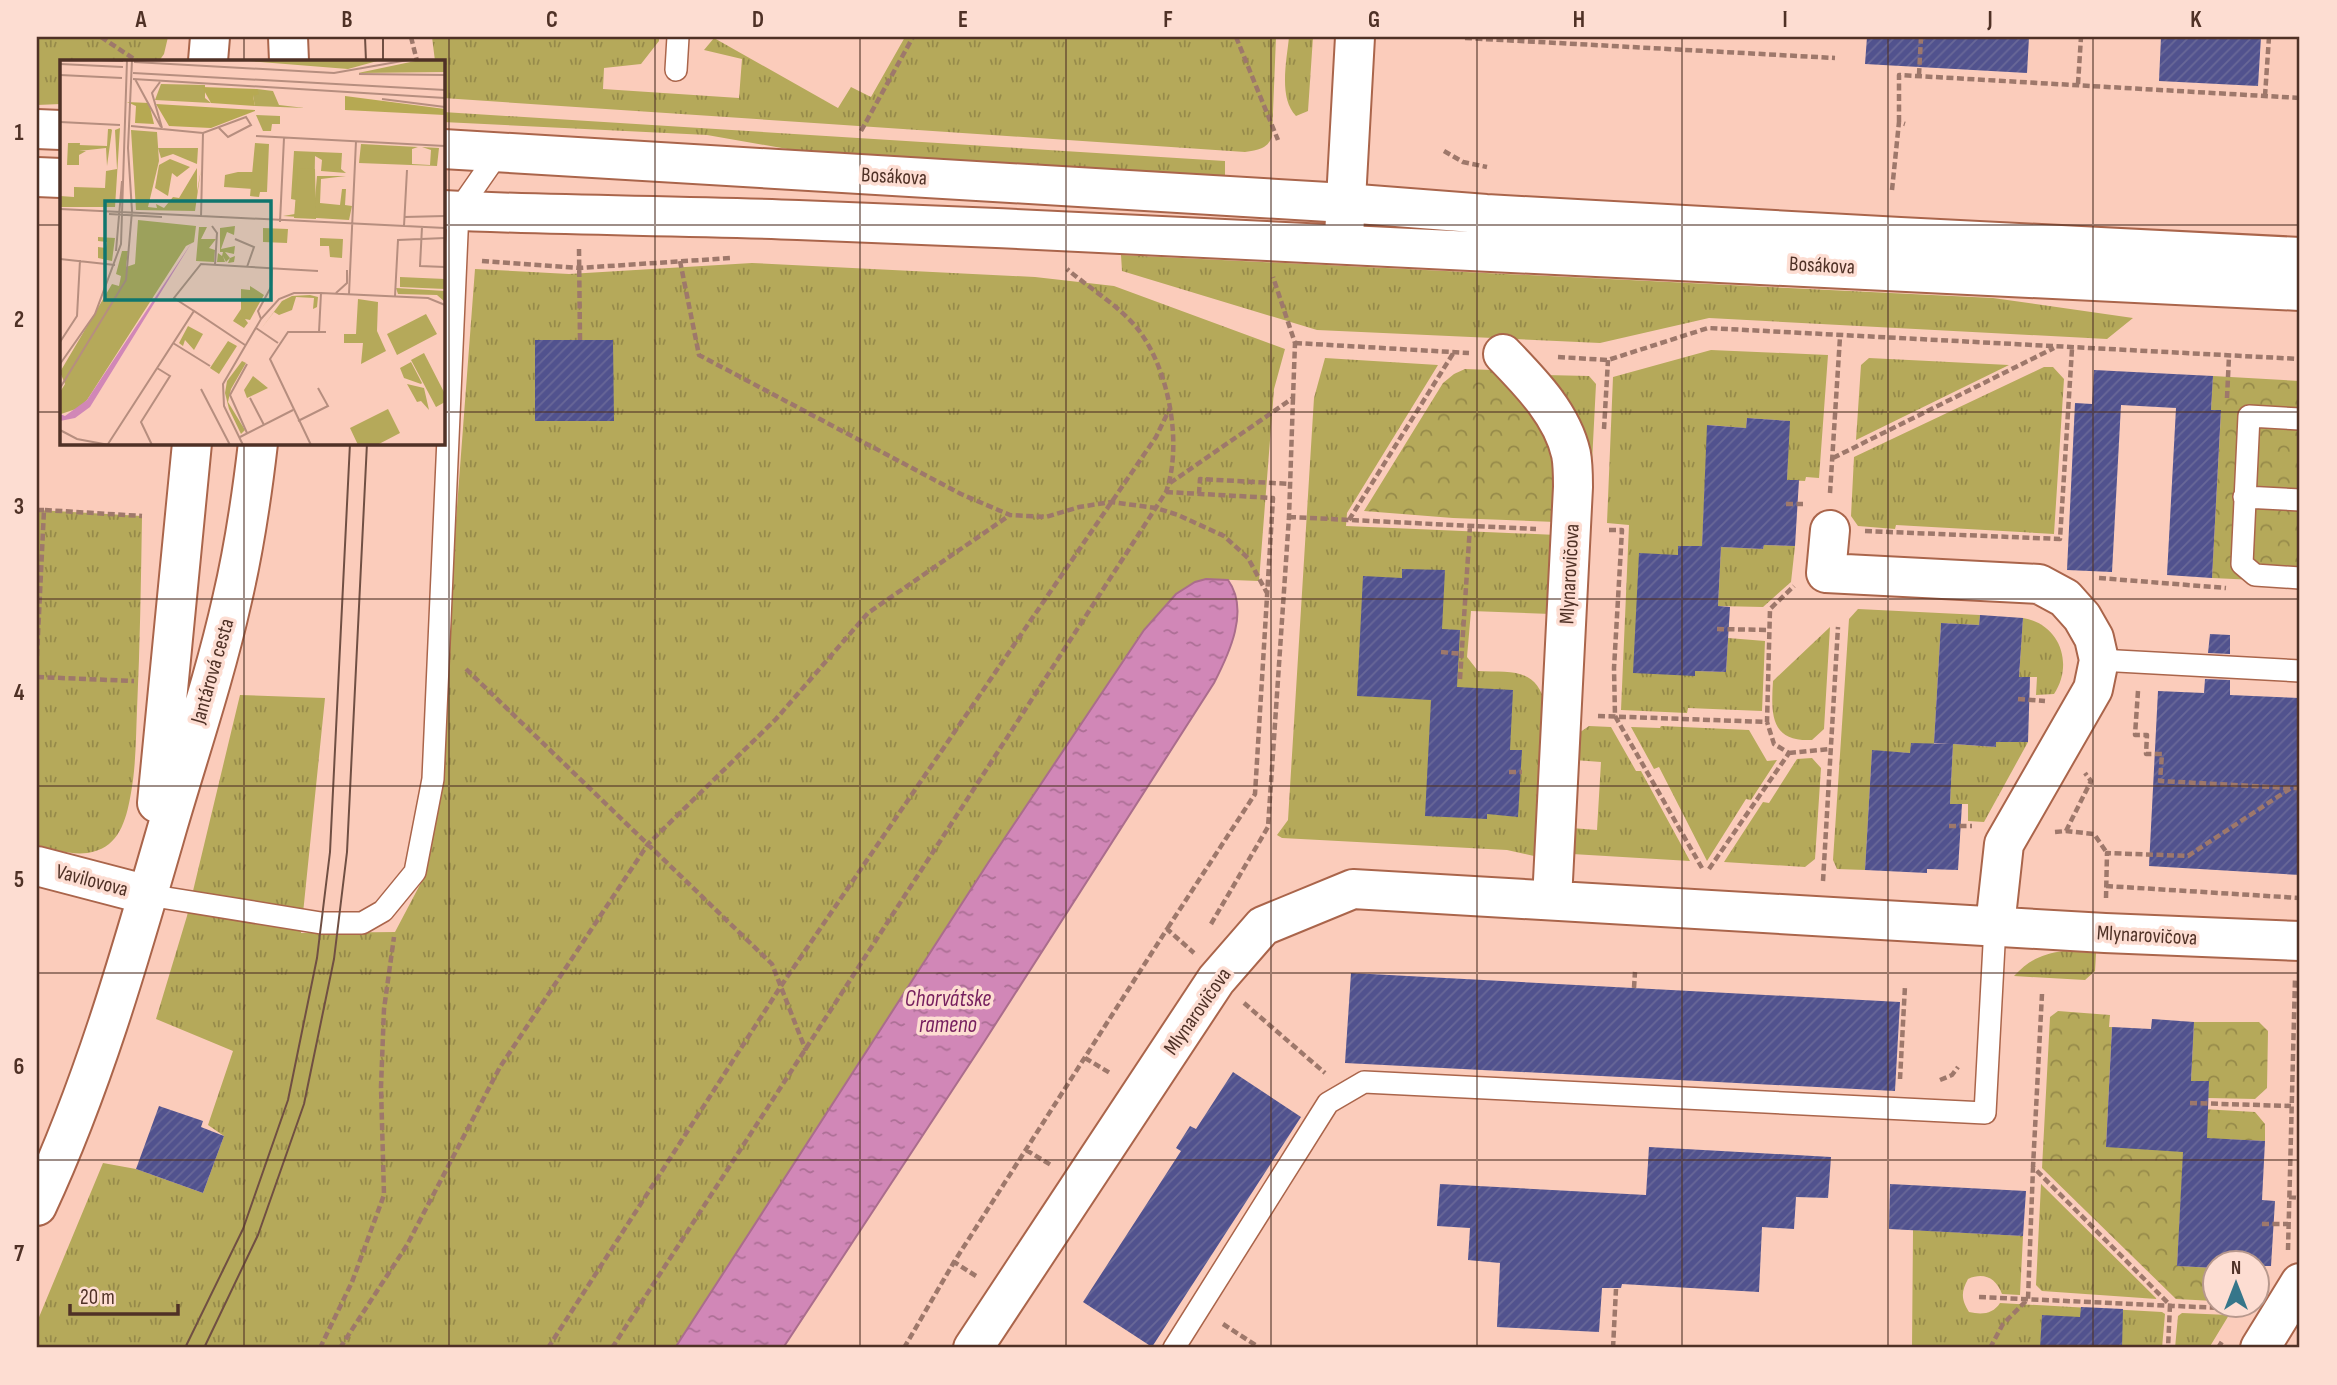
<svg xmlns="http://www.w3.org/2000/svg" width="2337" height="1385" font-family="'Sofia Sans Condensed',sans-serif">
  <defs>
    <pattern id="grass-tufts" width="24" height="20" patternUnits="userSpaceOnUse" patternTransform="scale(1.75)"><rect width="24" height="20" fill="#b5a95a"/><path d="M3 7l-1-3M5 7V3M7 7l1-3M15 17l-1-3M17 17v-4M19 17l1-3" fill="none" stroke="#968a4a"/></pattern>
    <pattern id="park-crowns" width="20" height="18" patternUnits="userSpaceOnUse" patternTransform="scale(1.75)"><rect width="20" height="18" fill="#b5a95a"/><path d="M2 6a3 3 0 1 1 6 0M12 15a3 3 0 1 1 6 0" fill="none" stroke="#968a4a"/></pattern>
    <pattern id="water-ripples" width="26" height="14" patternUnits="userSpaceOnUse" patternTransform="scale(1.75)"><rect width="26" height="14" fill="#d187b7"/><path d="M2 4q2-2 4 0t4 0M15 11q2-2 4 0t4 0" fill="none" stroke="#ac6f95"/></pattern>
    <pattern id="building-hatch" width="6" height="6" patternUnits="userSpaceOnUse" patternTransform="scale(1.75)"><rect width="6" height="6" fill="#51528e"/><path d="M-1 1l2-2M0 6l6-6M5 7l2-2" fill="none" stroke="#696898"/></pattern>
  </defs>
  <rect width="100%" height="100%" fill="#fbccbb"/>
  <path fill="url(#grass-tufts)" d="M37,37H168L164,54L159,61H61V104L37,105Z
    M432,37H659V41L641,64L604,68L603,89L739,98L742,59L704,50L714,38L838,108L851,87L871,97L905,37H1276L1272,137C1267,149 1258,150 1245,152L443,98V61H435Z
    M1289,37H1313L1308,111L1296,116C1278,98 1287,59 1289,37Z
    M443,112L1225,161V176L810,153L707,135L443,122Z
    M1121,255L1993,298L2133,318L2107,339L1709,318L1600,343L1317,330L1122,271Z
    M752,263L1035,277L1114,286L1285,349L1274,389L1259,581L1206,579L1176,594L1144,630L988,863L675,1348H37V1322L103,1163L136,1169L203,1193L224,1136L208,1125L233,1051L156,1019L187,916L240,695L325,698L301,933L395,932L424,877L443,777L455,534L475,269L569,274Z
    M1711,350L1828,355L1819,478L1806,477L1805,481L1787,480L1789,421L1747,418L1746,428L1708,425L1702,546H1679L1678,555L1695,675V671L1726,672L1728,638L1765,641L1762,711L1688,708L1687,713L1621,710L1629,525L1607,523L1613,377Z
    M1325,358L1438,365L1347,513L1346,526L1557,535L1551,614L1471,611L1467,657L1478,671C1511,673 1537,666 1546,707L1539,835L1534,856L1507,850L1282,838L1277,835L1288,820L1314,398Z
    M1869,358L2009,365L1856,440L1861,365Z
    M2044,367H2053L2064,379L2054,534L1896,525L1895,529L1858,526L1851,516L1854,457Z
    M1545,375L1589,376L1596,384L1591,482Z
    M37,510L142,516C141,581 140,645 137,710C136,733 136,757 133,780C130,800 126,831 109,844C87,861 60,851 37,845Z
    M1764,545L1795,546L1791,582L1763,607L1718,606L1721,547L1763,549Z
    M1858,609L1980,615L1979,625L1941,623L1934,744L1910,753L1872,751L1865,870L1837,869L1833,860L1849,619Z
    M2023,618C2060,624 2074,664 2054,694L2036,695L2037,677H2019Z
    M1830,627L1824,729L1812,740C1770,742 1771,714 1773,681Z
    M1589,726L1611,727L1636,771H1641L1690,861L1572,854V828L1597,830L1601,762L1574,760L1576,735Z
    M1661,726L1749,730L1767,761L1777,760L1751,800L1746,799L1707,861L1659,767L1654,769L1631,727L1660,728Z
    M1996,742H2028L1984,822L1968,821V804H1950L1953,744L1995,747Z
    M1812,758L1821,768L1815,859L1805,867L1724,862L1763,802L1769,803L1797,759Z
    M2063,951L2096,953L2095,971L2085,980L2014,976C2029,960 2042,954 2063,951Z
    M2041,1184L2157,1299L2042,1291L2036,1285Z
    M1913,1230L2023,1236L2020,1295L2002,1294C1996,1278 1984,1272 1968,1279C1961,1292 1961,1299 1969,1312C1982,1315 1993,1314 2000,1303L2162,1312L2165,1314L2162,1348H1912Z
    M2182,1313L2229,1315L2209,1348H2175L2178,1316Z"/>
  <path fill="url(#park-crowns)" d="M1465,369L1493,370C1518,397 1550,427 1555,466C1557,485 1556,504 1556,522L1453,518L1364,511L1443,383L1454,374Z
    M2213,376L2300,381V582L2212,578L2221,411L2211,410Z
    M2058,1011L2110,1015L2109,1027H2112L2106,1147L2184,1146L2177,1266L2214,1268V1301L2176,1299L2042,1168L2050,1017Z
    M2194,1022H2259L2268,1031L2267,1088L2255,1099L2208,1098L2209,1081H2191Z
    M2202,1109L2255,1112L2265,1124V1141L2223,1139L2200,1147Z"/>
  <path fill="url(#water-ripples)" stroke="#aa6d8c" stroke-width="2" d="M1206,579L1228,580C1250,610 1229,654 1214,683L984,1042L783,1348H675L988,863L1144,630L1176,594L1195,582Z"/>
  <path fill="url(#building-hatch)" d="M1867,37H2029L2027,73L1865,64Z
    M2161,37H2261L2258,86L2159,81Z
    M535,340H613L614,421H535Z
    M2094,370L2213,376L2211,410H2221L2212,578L2167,575L2176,408L2121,405L2112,572L2067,570L2075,403L2092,404Z
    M1747,418L1790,421L1787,480H1799L1795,546L1764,545L1763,549L1721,547L1718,606L1730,607L1726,672L1695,671V676L1633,673L1639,553L1678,555V546H1702L1707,425L1746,428Z
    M1402,569L1445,570L1442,629L1460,630L1457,687L1513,690L1510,750H1522L1518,817L1487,814V819L1425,816L1431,700L1357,696L1363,576L1402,578Z
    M1980,615L2023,618L2019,677H2030L2028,742H1996V747L1953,744L1950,804H1962L1958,870L1927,869V873L1865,870L1872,750L1910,753L1911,743L1950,744L1934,743L1941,623L1979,625Z
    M2210,634L2230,635V654L2208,653Z
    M2205,679L2230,680V695L2300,698V875L2149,866L2158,691L2204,693Z
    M1351,973L1900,1002L1895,1091L1345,1063Z
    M2152,1019L2194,1022L2191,1081H2209L2207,1138L2265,1141L2262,1200L2275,1201L2271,1266H2257V1263H2215V1268L2177,1266L2183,1152L2106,1147L2112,1027L2151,1029Z
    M1233,1072L1301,1117L1152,1347L1083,1302L1181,1151L1176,1148L1190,1126L1196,1129Z
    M159,1106L203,1121L201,1127L224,1136L203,1193L136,1169Z
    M1649,1147L1831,1157L1828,1198L1796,1197L1794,1229L1762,1227L1759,1292L1622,1284L1621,1288H1602L1599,1332L1497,1327L1500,1263L1468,1260L1470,1228L1437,1226L1440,1184L1646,1195Z
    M1890,1184L2026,1191L2023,1236L1889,1229Z
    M2081,1307L2123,1309L2122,1348H2040L2042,1315L2080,1317Z"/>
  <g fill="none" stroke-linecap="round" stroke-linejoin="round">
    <defs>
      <path id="service" d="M676,70L678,37
        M2300,419L2249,416L2242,564L2255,575L2300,578
        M2244,497L2300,500
        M2099,660L2300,671
        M148,895L321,923H362L383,911L415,872L433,779L458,211L499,152
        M1174,1348L1328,1103L1364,1082L1985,1113L1995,926"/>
      <path id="minor" d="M37,129L61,130
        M37,177L61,178
        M1344,236L1355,37
        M1503,354C1530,382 1562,414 1571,454C1573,464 1573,476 1573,487L1552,900
        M1830,530L1826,573L2039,584L2065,598L2082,617L2094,638L2099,660L2093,689L2004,844L1995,926
        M37,866L148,895
        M973,1348L1216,980L1263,926L1353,889L2105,933L2300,941
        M2260,1348L2300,1283"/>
      <path id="tertiary" d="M288,37L289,61
        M208,61L210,37
        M443,149L1345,203L1486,214L1900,237L2300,257
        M443,210C561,216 679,215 798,220C1299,240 1800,263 2300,291
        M157,803L192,443
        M37,1206C94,1084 131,953 168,825C190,750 215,676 232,600C244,549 252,495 258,443"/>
    </defs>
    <use href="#service" stroke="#aa654b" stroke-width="24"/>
    <use href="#minor" stroke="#aa654b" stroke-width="42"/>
    <use href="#tertiary" stroke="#aa654b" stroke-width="42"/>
    <path stroke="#9e786b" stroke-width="4.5" stroke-dasharray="7 3.5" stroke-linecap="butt" d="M101,37L137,61
      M411,37L417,61
      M1236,37L1278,140
      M1465,38L1835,58
      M1919,75L1921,37
      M2078,84L2081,37
      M2265,96L2269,37
      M1899,122V75L2300,98
      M861,131L913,37
      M1444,151L1463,162L1487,167
      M1892,190L1899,122L1905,124
      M579,249L580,340
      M482,261L579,268L731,258
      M680,261L699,355L961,494L1010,515L1046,517L1079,507L1111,502L1156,508L1178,515L1224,536L1248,558L1267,593
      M1295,343L1469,353
      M1558,357L1608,360L1708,328L2300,359
      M2227,398L2229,356
      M1604,429L1608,360
      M1833,458L2054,348
      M1170,483L1293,398L1295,343L1273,277
      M1166,492L1273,498L1255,794L1167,929
      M1830,493L1840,337
      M1199,494L1200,479L1291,484
      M1786,504H1803
      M37,510H44
      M1289,517L1536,529
      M1349,520L1454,352
      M1609,530H1622L1614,668L1615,716L1702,868
      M1865,531L2060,539L2072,349
      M2099,578L2226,588
      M1717,629L1769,630
      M1441,652L1463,654
      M37,656L44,510L142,516
      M466,669L772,964L806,1051
      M37,677L134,681
      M1460,679L1470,526
      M2138,691L2135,735H2147L2146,754H2162L2160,781L2290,788
      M2018,699L2045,701
      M1598,716L1767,722L1770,609L1794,586
      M1789,753L1830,749
      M1509,772H1522
      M1949,826H1972
      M2066,831L2091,781L2085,773
      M2055,832L2066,831L2094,834L2107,853
      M1709,869L1789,753L1774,744L1767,722
      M1823,881L1838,627
      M2106,886L2300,898
      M2106,898L2107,853L2188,856L2291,788H2300
      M1211,924L1268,827L1289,517L1293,398
      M1634,988L1635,972
      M2042,994L2033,1167L2170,1305L2168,1348
      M1244,1003L1325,1073
      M1085,1058L1110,1073
      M1900,1079L1905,986
      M1940,1080L1952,1075L1958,1067
      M2190,1103L2291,1106
      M1026,1150L1051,1165
      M2289,1197L2300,1198
      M2262,1224H2288
      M2288,1250L2295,979
      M976,1276L954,1262L1167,929L1194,953
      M1979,1297L2242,1309
      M1223,1324L1260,1348
      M320,1348L352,1282L384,1195L381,1087L384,1009L394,937
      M340,1348L407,1245L500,1067L648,844L776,719L868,613L1010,515
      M548,1348L781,986L1156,437L1170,408
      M612,1348L1166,492C1183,444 1169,368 1137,328C1118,305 1089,288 1067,269
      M904,1348L954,1262
      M1613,1348L1616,1289
      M1990,1348L2003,1324L2028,1299L2033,1168
      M2218,1348L2223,1340"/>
    <use href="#service" stroke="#fff" stroke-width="21"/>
    <use href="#minor" stroke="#fff" stroke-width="38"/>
    <use href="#tertiary" stroke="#fff" stroke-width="38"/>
    <path stroke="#704f43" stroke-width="2" d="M365,37L366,61
      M383,37V61
      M185,1348L243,1229L288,1100L317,958L330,852L350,443
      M204,1348L258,1235L304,1104L334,959L347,852L367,443"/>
  </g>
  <path fill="none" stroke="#4f3126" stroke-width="2" stroke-opacity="0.55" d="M244,37V61M449,37V1348M655,37V1348M860,37V1348M1066,37V1348M1271,37V1348M1477,37V1348M1682,37V1348M1888,37V1348M2093,37V1348M37,225H61M443,225H2300M37,412H61M443,412H2300M244,443V1348M37,599H2300M37,786H2300M37,973H2300M37,1160H2300"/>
  <g text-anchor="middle" stroke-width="7" stroke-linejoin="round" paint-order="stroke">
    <g font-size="21" fill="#4f3126" stroke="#fdddd2">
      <text transform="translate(894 176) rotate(3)" y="7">Bosákova</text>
      <text transform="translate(1822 265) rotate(3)" y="7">Bosákova</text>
      <text transform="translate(1569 574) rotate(-87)" y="7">Mlynarovičova</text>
      <text transform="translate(212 671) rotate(-74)" y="7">Jantárová cesta</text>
      <text transform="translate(92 880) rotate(15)" y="7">Vavilovova</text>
      <text transform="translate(2147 935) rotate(3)" y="7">Mlynarovičova</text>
      <text transform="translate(1197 1011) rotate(-55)" y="7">Mlynarovičova</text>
    </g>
    <g font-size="23" font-style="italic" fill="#761f5e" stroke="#fdddd2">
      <text x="948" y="1006">Chorvátske<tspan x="948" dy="26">rameno</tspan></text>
    </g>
  </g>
  <g transform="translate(60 60)">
    <rect width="385" height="385" fill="#fbccbb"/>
    <path d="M177,0H321L288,9ZM360,0H385V12L298,13ZM101,24L145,25V38L151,43L95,40ZM197,29L213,31L219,45L245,48L195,46L193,36ZM60,68L55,147H0V136L14,137V127L45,128L46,111L57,109L55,70ZM36,69H51L52,70L47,106L46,88L19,91V85L47,86L48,69ZM71,70L97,72L99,101L88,147L97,148L96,144L104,148L113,137L119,138L137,108V132L141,109L135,151L76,150ZM301,84L358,87L352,89V104L370,105L371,90L362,87L379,88L377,106L299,103ZM234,91L282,93L281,109L286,113L261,111L262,100L255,96L254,150L257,116H286L261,119L260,143L280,145L282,129H286L285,145L292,146L289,160L223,156L235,154L236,140L231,139ZM110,99L130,107L117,117L112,113L108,136L95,128L99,105ZM78,160L136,166L134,182L126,186L27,340L19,348L1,354L0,332L5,324L0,312L52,224L59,226L61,216L56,214L62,191H68L66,207L75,204ZM175,166L174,175L167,172L161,189L175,186L174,194L165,192L170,198L175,196L174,202L168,203L170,198L166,202L163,196L165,202H157L158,193L162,196L163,192H160V168ZM139,167H147L141,179H156L149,188L155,190L154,202L136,201ZM38,177L55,178L52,201L38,198V187L46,188L47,182L38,181ZM340,217L385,219V229L340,227ZM190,226L204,235L190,260L185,259L188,263L184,268L173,261L181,249V229L190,230ZM250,235L258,237L257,247L253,249L254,238L236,237L232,250L219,255L214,252L201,269L222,241L232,236ZM298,239L318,242L317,271L326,291L301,304L303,283H284V274H296ZM128,266L143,274L134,290L125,280L123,286L119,283ZM168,281L177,286L159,314L150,308ZM193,316L208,328L187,338L184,330Z" fill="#b5a95a"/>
    <path d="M142,27L197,29L199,34L193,36L195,46L151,43ZM285,36L385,49V55L285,50ZM67,42L89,43L94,64L75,63L76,46ZM96,44L195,50V51L151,68L109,66Z" fill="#b6a952"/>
    <path d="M8,83H20L19,91H26L19,95V105H7ZM98,88H138L137,104L113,94L101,98ZM238,108L255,109L256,159L234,158ZM178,112H194L193,129L164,127L165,115ZM203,168L228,169L227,183L203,182ZM260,178L283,179L282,198L270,197L269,186H260ZM336,228L385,231V242L377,235L338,234ZM364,293L385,334V342L376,347L351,300ZM182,301L186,303L171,329L168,342L185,370L181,374L169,349L165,333L167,321ZM351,302L362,323L361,324L344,318L340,308ZM347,324L364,328L369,350L361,341L357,342Z" fill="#b5a95a"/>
    <path d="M196,55L220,56V64H212L211,71H203ZM195,83L209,84L207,132H200L199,137L190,136Z" fill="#b5a95a"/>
    <path d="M366,254L377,274L337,295L327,274ZM328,349L340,373L317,385H298L290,368Z" fill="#b5a95a"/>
    <path d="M132,182L30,347L15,358L0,361V354L5,356L27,340Z" fill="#d187b7"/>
    <path fill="none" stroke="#b68e7f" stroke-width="2" d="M41,0L63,1M74,2L274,13L348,0M0,4L63,7M73,13L385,30M299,14L385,15M0,15L62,18M73,19L385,38M75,19L101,67M100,22L92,33L102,68M322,39L385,47M0,62L60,65M71,66L143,73L186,57L191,65L168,77L159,68M196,76L385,86M0,149L385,168M49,154L102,157M141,157L143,73M344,157L385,156M220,162L224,78M152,166L157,173L155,205M344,166L347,110M362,167L360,206L385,207M175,179L194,187L187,207M56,191L62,121M0,199L55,205M261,233L259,272H266M276,233L287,223V210M289,234L296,81M335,236L338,180L385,178M134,251L114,238L141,204L258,211M201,259L198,251L211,227L212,208M196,268L218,283M0,282L17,256L20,200M113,283L150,306M0,304L35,254L61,184L67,0M0,328L66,220L72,151L68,88L72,0M141,329L170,385M190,338L204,365M238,361L268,346L258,328M0,370L17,379L49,385M187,373L170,335L187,304M180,377L233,350M48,384L134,251L185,285M92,385L81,362L110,316L97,308M183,385L164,346L163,324L201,259L219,239L234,233H261L368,238L385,245M251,385L210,299L228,272H259"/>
    <path fill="#0f766e" fill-opacity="0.15" stroke="#0f766e" stroke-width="3.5" d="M45,141H211V240H45Z"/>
    <rect width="385" height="385" fill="none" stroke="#4f3126" stroke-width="3.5"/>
  </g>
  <rect width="2337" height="1385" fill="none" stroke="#fdddd2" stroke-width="77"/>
  <g transform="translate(2236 1284)"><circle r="33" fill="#fdddd2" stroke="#b7988d" stroke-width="2"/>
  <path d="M0-5L12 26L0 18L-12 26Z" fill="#36768a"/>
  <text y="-10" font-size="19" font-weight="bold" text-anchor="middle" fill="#4f3126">N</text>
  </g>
  <path d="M70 1304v10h108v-10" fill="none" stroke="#4f3126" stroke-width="3.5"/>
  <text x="80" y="1304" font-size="21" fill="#4f3126" stroke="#fdddd2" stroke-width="5" paint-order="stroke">20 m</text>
  <rect x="38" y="38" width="2260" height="1308" fill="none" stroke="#4f3126" stroke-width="2.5"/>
  <g font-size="23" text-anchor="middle" font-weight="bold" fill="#4f3126">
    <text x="141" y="27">A</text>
    <text x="347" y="27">B</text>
    <text x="552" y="27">C</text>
    <text x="758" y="27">D</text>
    <text x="963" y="27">E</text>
    <text x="1168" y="27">F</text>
    <text x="1374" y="27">G</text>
    <text x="1579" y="27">H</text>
    <text x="1785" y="27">I</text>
    <text x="1990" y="27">J</text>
    <text x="2196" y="27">K</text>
    <text x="19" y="140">1</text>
    <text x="19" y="327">2</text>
    <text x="19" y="514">3</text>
    <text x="19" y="700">4</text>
    <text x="19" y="887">5</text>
    <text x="19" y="1074">6</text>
    <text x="19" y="1261">7</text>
  </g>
</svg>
